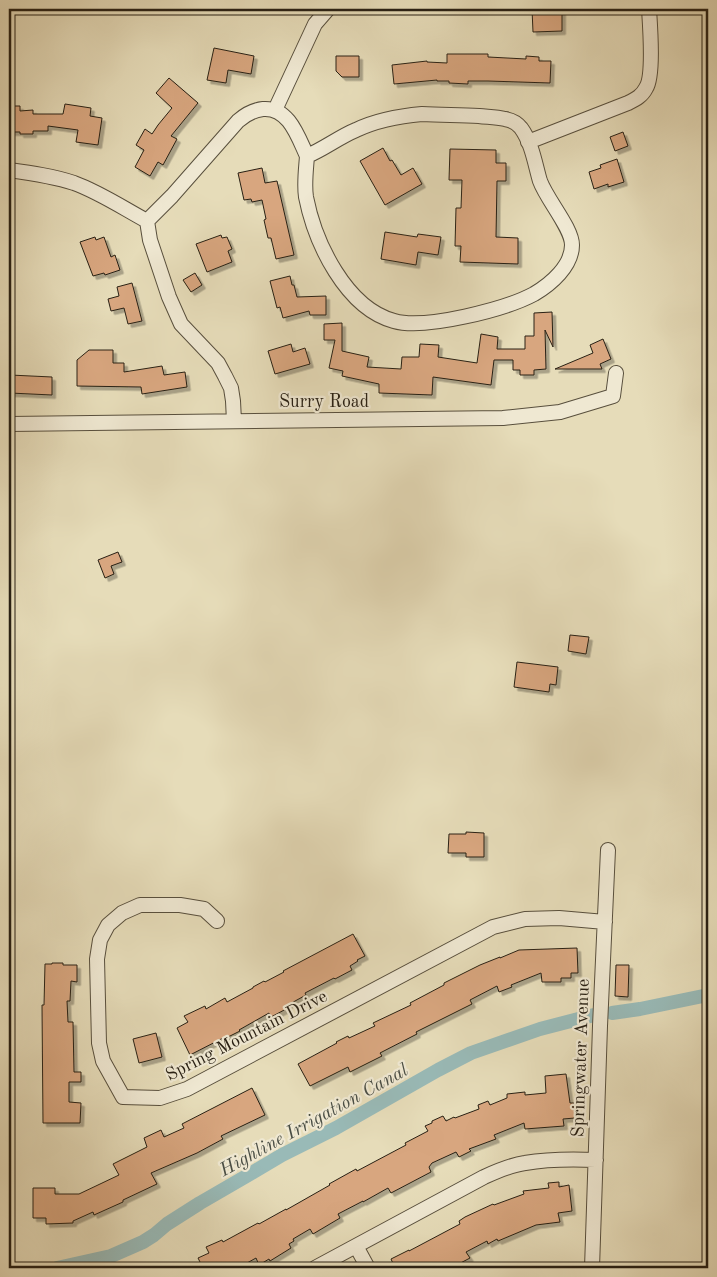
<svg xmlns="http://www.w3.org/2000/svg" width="717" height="1277" font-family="'Old Standard TT',serif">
  <defs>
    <filter id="shadow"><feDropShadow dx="3.5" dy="3.5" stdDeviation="0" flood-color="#0004"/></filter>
  </defs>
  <rect width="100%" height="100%" fill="#e6dcb9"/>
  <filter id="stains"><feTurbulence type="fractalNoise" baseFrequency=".004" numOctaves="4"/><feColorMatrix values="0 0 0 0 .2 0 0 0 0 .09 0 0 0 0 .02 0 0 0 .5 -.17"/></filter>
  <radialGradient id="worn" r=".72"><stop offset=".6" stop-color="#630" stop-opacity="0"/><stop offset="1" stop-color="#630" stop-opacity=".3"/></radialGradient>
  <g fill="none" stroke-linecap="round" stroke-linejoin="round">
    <path stroke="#99bab7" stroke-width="14" d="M612,1013L640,1009L708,995
      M57,1268L111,1256L143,1242L154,1235L167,1224L200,1203L250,1174L282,1155L336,1128L438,1070L471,1053L540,1029L594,1015"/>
  </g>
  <path fill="#d8a67f" stroke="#282014" filter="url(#shadow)" d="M532,9H562V31L533,32Z
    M214,48L254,56L251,74L228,70L226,83L207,80Z
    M447,54H488V57L526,59V56L539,57V61H551L550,83L488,81H468V84L449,83V81H437V80L394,84L392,65L427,61V62L447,63Z
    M336,56H359V77H342L336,71Z
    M169,78L198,103L171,136L177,139L163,165L158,162L150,176L135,167L144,150L136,145L145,129L152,134L158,125L172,108L156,93Z
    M65,104L91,108L90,116L102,118L98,145L76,142L78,130L48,126V131H33V134H20V132H9V106H20V111L33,110V114H63Z
    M623,132L628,146L615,151L610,137Z
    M383,148L390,161L392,160L401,175L413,168L422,184L385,205L360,161Z
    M450,149L496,150V163H506V181H497L496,237L518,238V264L460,262L461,246H455L456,208H461L462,180H449Z
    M617,159L624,182L608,187V184L594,189L589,172L601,168L600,165Z
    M262,168L265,183L277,181L294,255L276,259L271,238H268L264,220L266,219L262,200L252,202L251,199L244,200L238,173Z
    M385,232L417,237L418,234L441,237L438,255L418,252L416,265L381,259Z
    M221,235L222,238L227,237L232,249L228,251L232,262L207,272L196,244Z
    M95,237L96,240L104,237L111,257L115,255L120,270L105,275L104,273L93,276L80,242Z
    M195,273L202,285L191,292L183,280Z
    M290,276L292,285H294L297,297L326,296V315H310L309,311L283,318L280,307L277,308L270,281Z
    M132,283L142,321L128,324L124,308L111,311L108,299L119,296L117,287Z
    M552,312L553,347L545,330L546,369L534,370V375H520V370H513V360H494L491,385L433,377L432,395L379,393V384L342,376L343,371L329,368L335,340H324V324L342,323V351L369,357L367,367L401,369L402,357H419L420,344L439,345L438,357L477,363L481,334L498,337L497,349H525V336H534V313Z
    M603,339L611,359L600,364L602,369H555L593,353L590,345Z
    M291,344L293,352L305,348L310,364L275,374L268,351Z
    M89,350H113V363H124V372L162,366L164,375L185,372L187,387L142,394L141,387L77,386V360Z
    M10,375L52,377V395L10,393Z
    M118,552L122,562L111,566L114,574L105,578L98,560Z
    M570,635L589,637L586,654L568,651Z
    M517,662L558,667L556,685L550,684L549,692L514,687Z
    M466,832L484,833V857H466V853H448L449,834H466Z
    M353,934L365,956L357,960L358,961L350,966L352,970L335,979L334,978L305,993L306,995L286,1006L288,1008L271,1017L269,1013L239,1030L240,1031L228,1037L227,1036L190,1055L177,1028L188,1022L184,1016L205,1006L206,1009L225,998L227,1002L253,988V987L264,981L265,982L284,972L283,971Z
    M577,948L578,973H571V978H561V982H542L541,973L511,985L512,987L499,992L497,986L470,1000L472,1004L416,1032L417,1034L380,1053L382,1056L350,1072L348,1067L310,1086L298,1064L337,1043L336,1042L348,1036L349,1038L375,1026L373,1023L411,1005L410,1003L444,985V983L480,965L500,957V958L519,950Z
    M52,963H63V965H77V982L71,981L70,1001H67L68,1022H73L74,1072H81V1082H69V1102L81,1103L80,1123H43L42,1005H44L45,964H52Z
    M616,965H629L628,997L615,996Z
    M156,1033L162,1057L139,1063L133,1039Z
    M566,1074L570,1103H574L575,1118L563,1119L564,1126L525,1129L524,1123L494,1135L496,1139L469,1149L471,1151L459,1157L456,1152L432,1163L429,1167L431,1172L391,1193L388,1188L363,1202V1201L338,1214L340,1218L313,1234L310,1229L293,1239L294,1241L289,1244L291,1248L270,1261L269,1259L259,1265L256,1258L238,1268H203L198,1258L209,1253L206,1247L222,1240L223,1242L258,1223L259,1224L286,1209V1210L330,1185L329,1184L356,1169L357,1171L406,1145L405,1143L428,1131L425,1126L432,1123V1121L443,1116L446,1121L454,1117L455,1118L479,1109L478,1105L488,1101L490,1105L507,1098V1094L525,1092V1095L546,1093L545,1076Z
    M252,1088L265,1115L221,1136L223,1139L197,1153L151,1173L157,1184L123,1200V1202L94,1215L93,1212L73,1221V1223L46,1224V1218H33V1188H55V1194H79L119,1175L113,1164L147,1147L144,1138L161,1130L164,1137L184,1128L182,1124Z
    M559,1182V1187L569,1185L572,1211L558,1213L560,1222L536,1225L498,1241L497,1239L488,1244L487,1241L466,1252L470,1258L451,1268H395L391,1259L409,1250V1251L460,1224L459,1221L465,1217L493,1204L494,1205L524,1194L523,1191L549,1188L548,1183Z"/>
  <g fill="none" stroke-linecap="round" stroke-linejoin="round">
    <defs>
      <path id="minor" d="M275,110L315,24L328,9
        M422,114C441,115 460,115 479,116C487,117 496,117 505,119C511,120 517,123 521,128C532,143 535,164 540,181C547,200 572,228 572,245C572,266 551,284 534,294C506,309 425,330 394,321C346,308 315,243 306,197C304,184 306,170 307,156C324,149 339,137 356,130C377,120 399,116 422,114Z
        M528,142L628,103C636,99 642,96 646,88C654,76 650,25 649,9
        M9,170C31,173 53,176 74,183C99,192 123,208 147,221
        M147,221L172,196L238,121C246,114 253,110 263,109C289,107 298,137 307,156
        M147,221L150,240L169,297L181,324L218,363L225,376L231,388L233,401L234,421
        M9,424L503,418L560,412L613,396L616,373
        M217,921L204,909L180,905H140L122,913L108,925L100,940L97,959L99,1043L103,1061L123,1097L160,1098L187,1089L493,927L525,919L559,918L605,922
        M356,1246L368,1268
        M315,1268L484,1177C497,1171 511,1165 525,1163C548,1159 572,1159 596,1160
        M592,1268L600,1026L608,850"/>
    </defs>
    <use href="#minor" stroke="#584f3d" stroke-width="16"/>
    <use href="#minor" stroke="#efe8d2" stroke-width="14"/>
  </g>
  <g text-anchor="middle" stroke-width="4.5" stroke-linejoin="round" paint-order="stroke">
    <g font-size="18" fill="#282014" stroke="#efe8d2">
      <text x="324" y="407">Surry Road</text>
      <text transform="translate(246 1035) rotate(-27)" y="6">Spring Mountain Drive</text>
      <text transform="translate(580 1058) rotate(-88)" y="6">Springwater Avenue</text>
    </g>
    <g font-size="19" font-style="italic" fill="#4a4e45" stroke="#efe8d2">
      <text transform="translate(313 1119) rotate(-29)" y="7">Highline Irrigation Canal</text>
    </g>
  </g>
  <rect width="717" height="1277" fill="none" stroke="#e6dcb9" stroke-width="30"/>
  <rect x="10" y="10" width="697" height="1257" fill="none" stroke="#282014" stroke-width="2.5"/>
  <rect x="15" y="15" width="687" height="1247" fill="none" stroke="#282014"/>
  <rect width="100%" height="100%" filter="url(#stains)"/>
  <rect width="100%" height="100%" fill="url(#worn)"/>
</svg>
